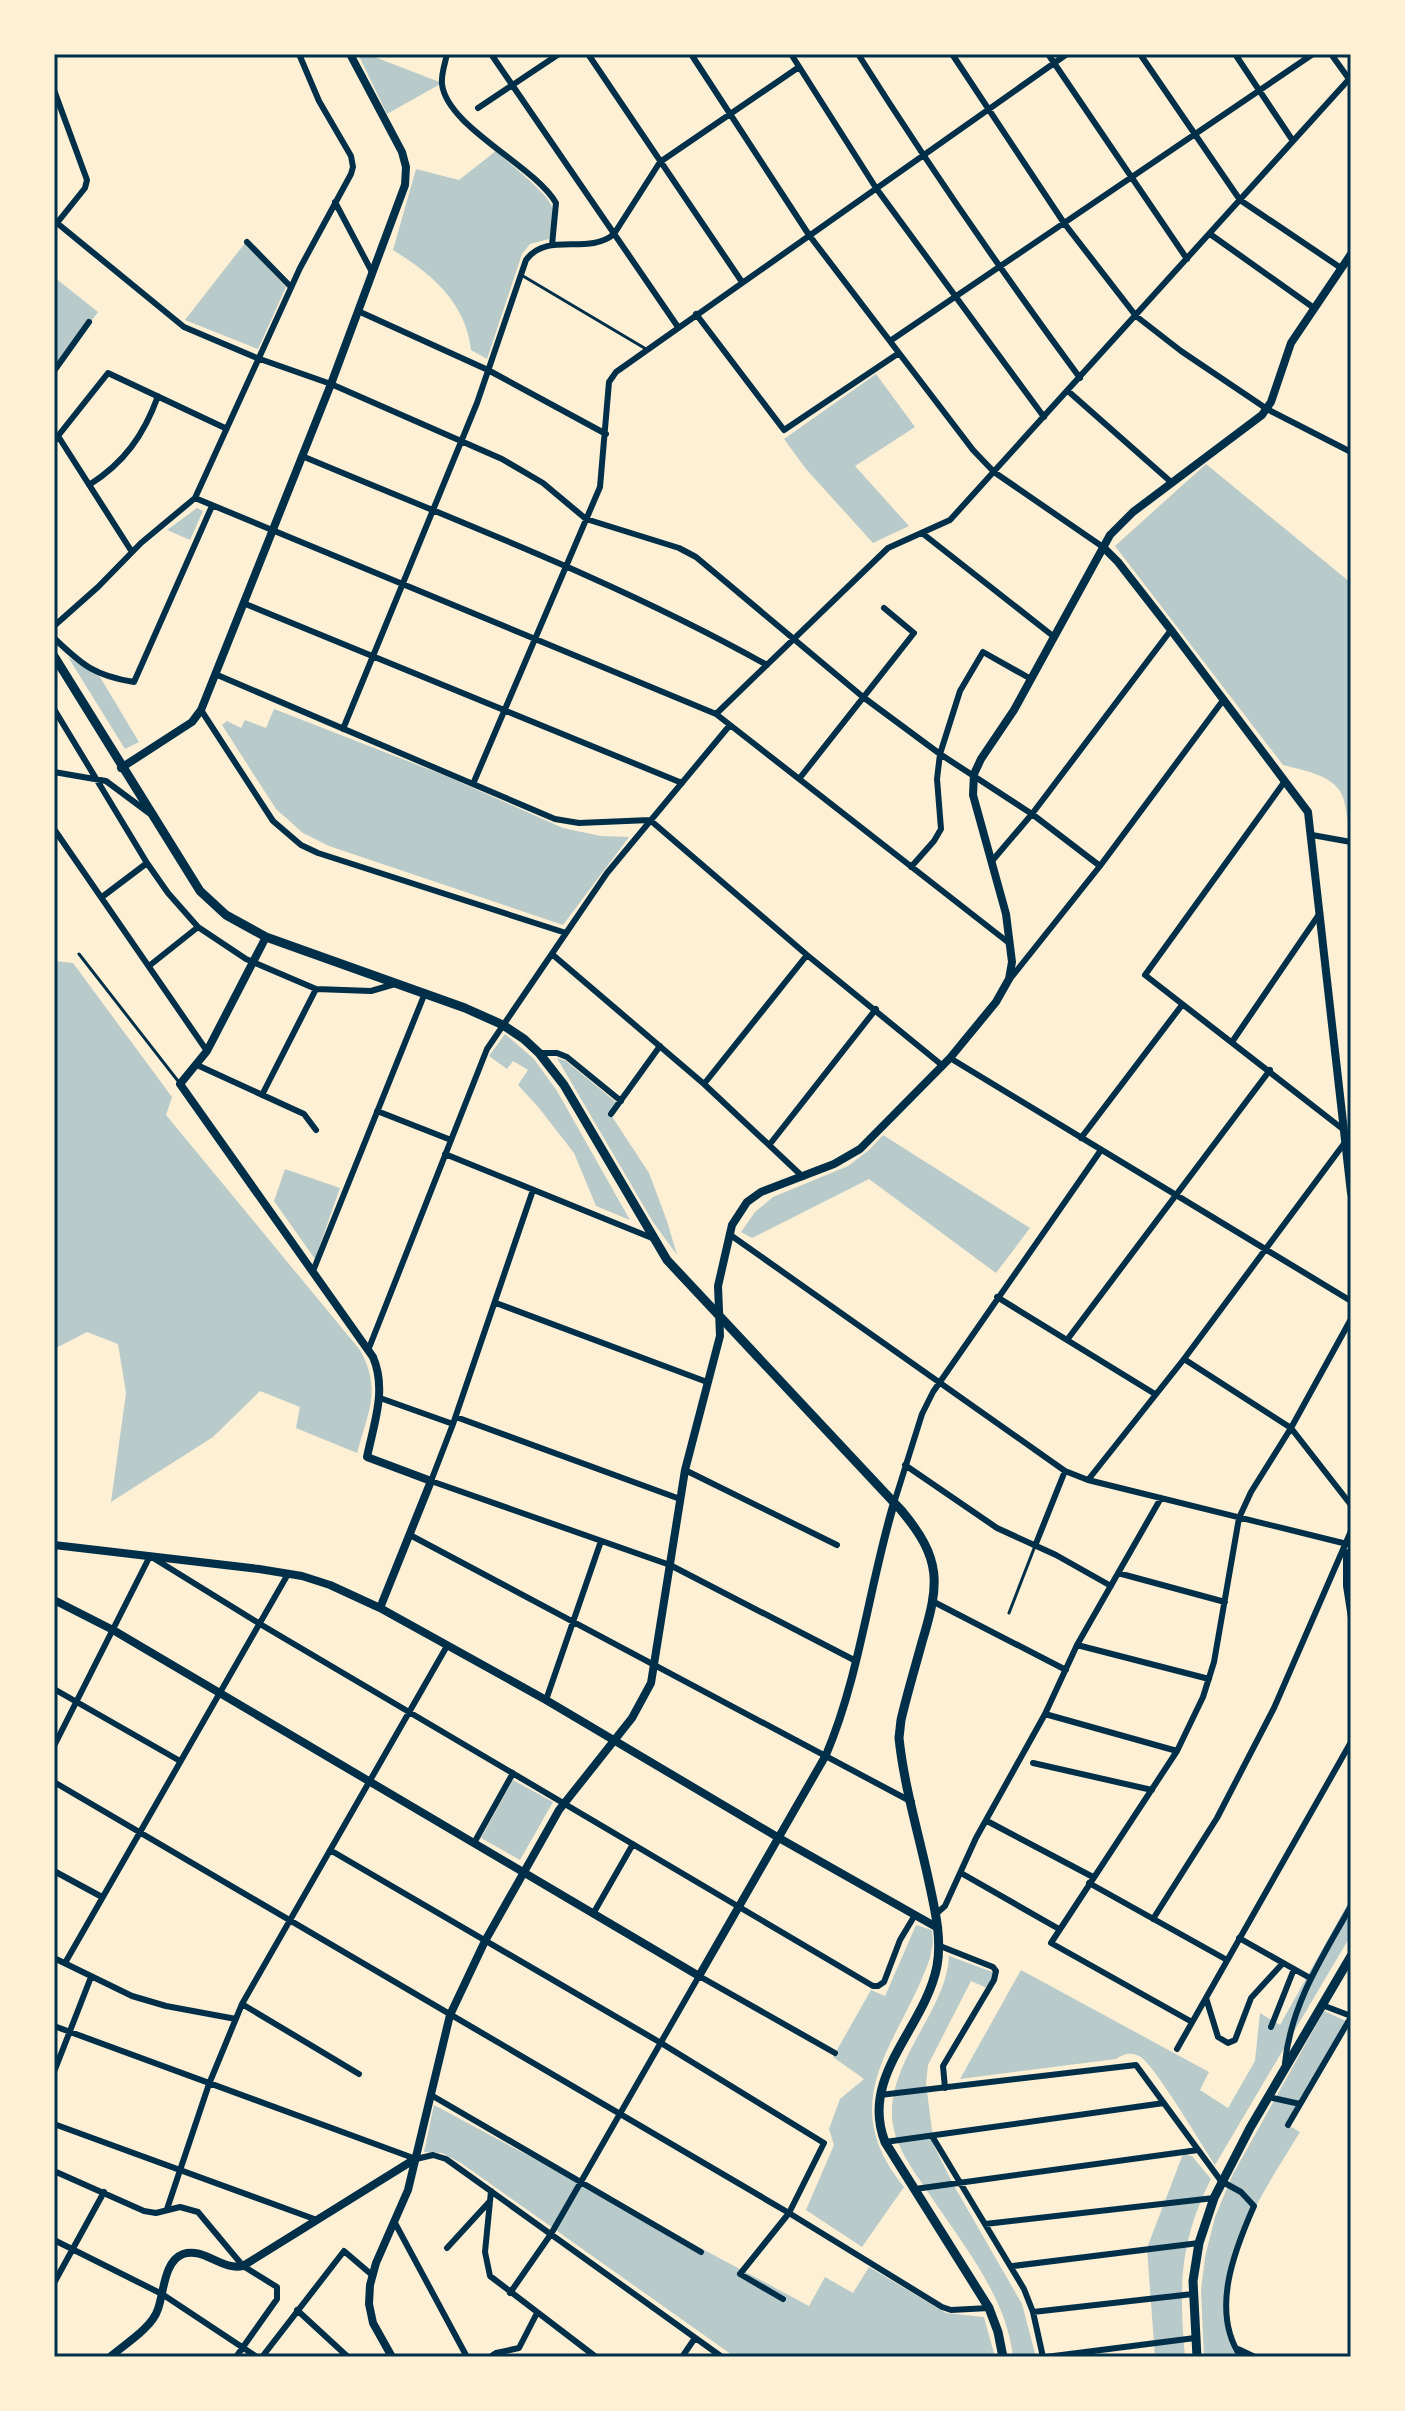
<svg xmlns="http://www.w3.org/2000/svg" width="1405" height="2411" font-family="Overpass,sans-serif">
  <rect width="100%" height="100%" fill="#fdf0d5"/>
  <path fill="#b9caca" d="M358,54H367L442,83L387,114Z
    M496,151C508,163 548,193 552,207C555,217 551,229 549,239L530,244L522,254L487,359L471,350C466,303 432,274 393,250L416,169L459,180Z
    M245,243L286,287L258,349L185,320Z
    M54,277L98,312L54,371Z
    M876,374L915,427L855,466L909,526L873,543L806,469L784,439Z
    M1206,464L1351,583V832C1347,823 1347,811 1344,800C1337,775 1305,771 1283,765L1115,546Z
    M197,508L203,511L190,540L167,530Z
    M68,657L100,677L139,742L125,749Z
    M274,709L446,776L563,828L601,836L629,837L563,925L329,846L303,833L276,809L222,725L227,721L241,728L245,720L266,728Z
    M54,961L73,963L172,1097L166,1115L360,1350C382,1390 368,1412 357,1453L296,1428L300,1407L260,1391L213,1437L111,1502L126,1393L118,1344L87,1332L54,1349Z
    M505,1034L534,1059L557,1091L630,1220L596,1206L574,1153L539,1108L518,1085L528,1070L513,1061L507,1069L489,1056Z
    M557,1058L566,1061L617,1103L611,1115L649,1173L667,1221L677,1255L653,1222Z
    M883,1135L1030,1228L996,1273L869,1179L752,1238L741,1232L755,1212L773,1197L848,1166L869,1150Z
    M285,1169L340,1188L315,1259L274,1201Z
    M513,1780L553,1802L520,1860L481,1838Z
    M1351,1898V1935L1215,2165C1203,2147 1153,2062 1139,2056C1129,2052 1124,2054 1116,2059L960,2079L1021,1970L1209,2072L1200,2090L1228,2108L1255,2061L1260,2013L1280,2025Z
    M916,1925L932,1930L933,1943L930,1958C900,2044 832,2098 904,2187L862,2247L806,2210L834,2145L829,2129L840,2099L864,2079L833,2057L871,1990L885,1996Z
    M949,1956L995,1973L987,1988L971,1981L928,2065L926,2083L934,2146L953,2184L1022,2304L1036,2357H1013C1006,2293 958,2239 924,2186C910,2166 892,2140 892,2115C890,2058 947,2009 949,1956Z
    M1324,2011L1348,2022L1288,2125L1300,2132C1266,2188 1227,2243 1227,2312C1227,2323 1232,2336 1235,2348L1255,2357H1204L1201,2290L1205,2257L1215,2217L1233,2174Z
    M434,2105L809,2306L825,2277L853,2293L869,2267L946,2313L984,2317L995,2357H735L461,2163L442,2153L424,2152Z
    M1183,2154L1192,2156L1211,2179C1179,2243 1179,2287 1185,2357H1155L1147,2248Z"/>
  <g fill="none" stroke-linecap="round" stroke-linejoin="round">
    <path stroke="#003049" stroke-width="3" d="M523,276L646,349
      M79,954L178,1081
      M1009,1613L1035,1546"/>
    <path stroke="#003049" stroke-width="6" d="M447,54C445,64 441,74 442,84C447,127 534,165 556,203L552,245
      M491,54L678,327
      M588,54L742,282
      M691,54L809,235L973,450L994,472L1103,547
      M791,54L876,188L1044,417
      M858,54C928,165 1002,272 1080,378
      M952,54L1064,223L1136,316L1181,351L1267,409L1351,452
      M1048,54L1187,259
      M1140,54L1240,200L1341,268
      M1235,54L1293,141
      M1331,54L1349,79
      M54,90L87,180L85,188L57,223L184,327L257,358L331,384L502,459L543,483L586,519L679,548L696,557L863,697L940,754L1032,814L1100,866
      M478,108L559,54
      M335,202L372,272
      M1210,234L1314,308
      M247,242L291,287
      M358,311L488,370L606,434
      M696,314L784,430L899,353
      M890,341L1313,54
      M54,371L89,322
      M1068,391L1171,482
      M58,436L132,552
      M54,441L108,373L225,428
      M302,456C459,522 619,582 767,665
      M89,485C124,463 144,435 158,396
      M195,498L716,714L1009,943
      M922,533L1053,636
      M243,603L682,783
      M54,626L98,587L141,543L195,498L300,268L351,174L353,167L351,156L319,101L299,54
      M54,638C82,665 95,676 134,682L212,506
      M215,674L555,819L579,823L650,820L807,955L943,1066
      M54,709L147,863L168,893L198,927L246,959L316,989
      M201,710L273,821L301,845L318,853L566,933
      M716,714L888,548L950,520L1351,77
      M343,729L477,403L526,260C547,231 588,256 614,234L660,162L799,67
      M54,772L106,781L149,813
      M799,779L914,633L884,608
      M1285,781L1145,975L1344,1130
      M473,784L600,487L609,382L616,372L1067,54
      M54,829L207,1051
      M1312,835L1351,842
      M992,861L1032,814L1171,630
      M911,867L934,841L941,829L937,779L940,754L960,691L983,652L1031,679
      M102,897L147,863
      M553,955L704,1084L803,1177
      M149,966L198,927
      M1010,979L1100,866L1224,699
      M1232,1042L1320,913
      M539,1053H557L567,1057L621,1101
      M950,1058L1351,1301
      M197,1065L304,1114L316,1130
      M704,1084L807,955
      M262,1095L316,989L371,991L395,984
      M377,1111L451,1140
      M611,1114L660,1046
      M1081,1138L1182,1005
      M770,1144L876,1009
      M445,1154L652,1238
      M533,1190L453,1424L431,1481L670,1565L856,1661
      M729,1234L1065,1471L1088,1480L1347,1544
      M313,1271L425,993
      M997,1297L1155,1394
      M496,1303L707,1382
      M1067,1340L1270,1070
      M369,1348L487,1049L607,873L730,725
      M1184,1359L1291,1428L1351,1505
      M380,1398L453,1424
      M456,1417L680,1499
      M905,1465L997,1528L1056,1555L1111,1586
      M685,1470L837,1545
      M1088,1480L1184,1359L1346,1141
      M894,1503L922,1414L933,1392L1101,1150
      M410,1535L912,1802
      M1035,1546L1065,1471
      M1346,1552V1586L1351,1618
      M1118,1573L1225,1602
      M934,1602L1066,1670
      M1077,1645L1209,1679
      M54,1689L180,1761
      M546,1700L601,1541
      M1045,1714L1177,1751
      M54,1746L150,1556L260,1624L873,1986H878L884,1982L900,1940L915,1915
      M1033,1763L1152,1790
      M54,1782L789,2213L942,2307L951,2310L989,2308
      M987,1821L1093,1877
      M474,1843L513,1773
      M330,1850L661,2043L824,2143L789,2213L740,2274L783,2299
      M54,1871L102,1897
      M961,1873L1059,1929
      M1089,1883L1227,1960
      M593,1914L633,1844
      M936,1914L945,1906L976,1838L1045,1714L1077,1645L1161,1498
      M1153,1919L1217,1818L1274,1708L1351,1531
      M1239,1938L1310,1978
      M940,1946L993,1967L996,1971L994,1980L943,2066L945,2088
      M54,1958L132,1996L166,2006L236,2019
      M65,1963L288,1574
      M1206,1998L1218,2037L1228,2043L1235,2040L1251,1998L1283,1963
      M242,2004L359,2074
      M1322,2005L1351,2016
      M1192,2022L1051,1943L1177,1751L1203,1697L1214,1662L1239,1518L1251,1492L1291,1428L1351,1319
      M54,2026L416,2159L433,2155L446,2159L722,2357
      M1271,2027L1294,1969
      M1177,2049L1351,1742
      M1285,2063C1291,2004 1323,1956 1351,1906
      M54,2072L91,1977
      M431,2095L701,2252
      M880,2095L1136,2065L1221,2181L1241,2192L1254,2206C1234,2251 1210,2312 1241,2357
      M1268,2097L1300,2104
      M54,2124L317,2220
      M1288,2125L1351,2017
      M932,2136L1024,2289L1033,2312L1043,2357
      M885,2142L1164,2103
      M54,2171L144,2211L156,2213L180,2207L198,2212L243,2266L277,2287V2299L236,2357
      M915,2189L1198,2150
      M491,2191L485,2252L490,2276L596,2357
      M167,2209L209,2084L242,2004L447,1646
      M395,2223L467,2357
      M985,2224L1214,2198
      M54,2240L162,2294L257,2357
      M447,2248L490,2201
      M1013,2266L1199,2243
      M54,2283L104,2192
      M510,2293L551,2234L699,1976L835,2053
      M297,2310L348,2357
      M1033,2312L1193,2294
      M1238,2349L1255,2357
      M262,2357L344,2251L372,2275
      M490,2357L496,2353L519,2348L537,2313
      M682,2357L695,2338
      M1046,2357L1195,2338"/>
    <path stroke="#003049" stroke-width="8" d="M1103,547L1118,562L1171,630L1308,812L1351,1193
      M121,768L192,722L201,710L331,384L405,185L406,167L402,152L350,54
      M266,937L207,1051L180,1084L373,1357C387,1390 374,1423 367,1457L431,1481L380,1608
      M54,1545L259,1569L302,1576L330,1585L380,1608L546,1700L779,1838L938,1928
      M54,1600L113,1630L699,1976L826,1755C860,1675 869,1586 894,1503
      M110,2357C125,2344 152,2328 158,2309C164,2292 164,2261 183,2254C204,2247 222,2271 243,2266L415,2159
      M392,2357L373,2323L369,2304L370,2285L376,2263L408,2190L450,2015L485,1941L559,1810L632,1718L651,1683L685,1470L720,1336L718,1286L732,1225L747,1202L761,1192L834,1164L860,1149L950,1058L996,1002L1009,979L1012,962L1006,914L973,795L974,774L981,759L1014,710L1110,535L1133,512L1262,415L1271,402L1291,343L1351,254"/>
    <path stroke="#003049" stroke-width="9" d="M54,656L200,891L226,915L266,937L465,1008L503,1025L524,1039L539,1053L564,1085L667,1260L901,1510C942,1559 940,1583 922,1642C915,1668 907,1694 901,1720L899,1738C904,1786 919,1835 929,1882C935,1910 942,1938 937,1966C925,2028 859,2076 885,2142L989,2308L998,2332L1003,2357
      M1197,2357L1193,2281L1199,2243L1214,2198L1250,2128L1351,1956"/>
  </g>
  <rect width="1405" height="2411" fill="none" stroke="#fdf0d5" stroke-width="112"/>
  <rect x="56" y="56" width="1293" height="2299" fill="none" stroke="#003049" stroke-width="3"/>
</svg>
